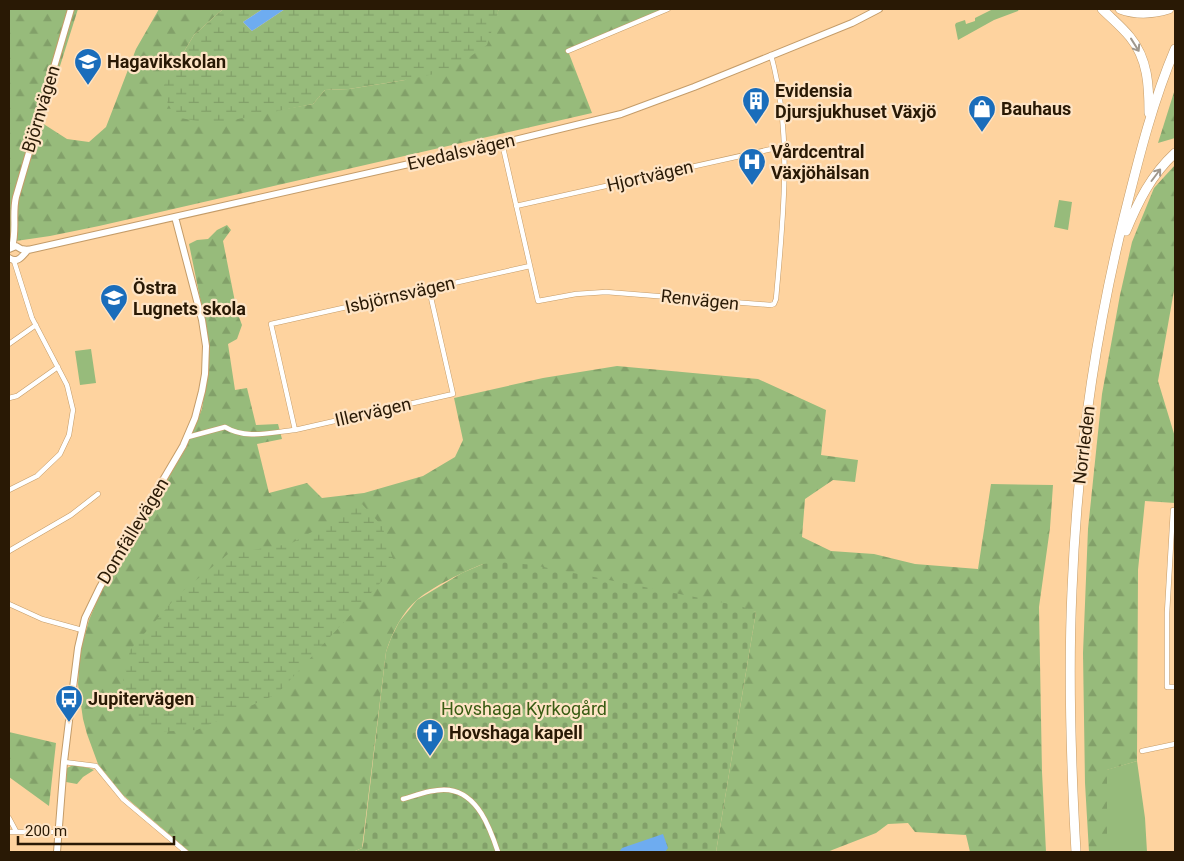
<svg xmlns="http://www.w3.org/2000/svg" width="1184" height="861" font-family="Roboto,sans-serif">
  <defs>
    <pattern id="forest-firs" width="22" height="20" patternUnits="userSpaceOnUse" patternTransform="scale(1.25)"><rect width="22" height="20" fill="#97bb7b"/><path d="M5 1l3.5 6h-7zM16 11l3.5 6h-7z" fill="#82a069"/></pattern>
    <pattern id="wetland-marsh" width="20" height="14" patternUnits="userSpaceOnUse" patternTransform="scale(1.25)"><rect width="20" height="14" fill="#97bb7b"/><path d="M1 5h8M5 5V1M11 12h8M15 12V8" fill="none" stroke="#82a069"/></pattern>
    <pattern id="cemetery-stones" width="16" height="16" patternUnits="userSpaceOnUse" patternTransform="scale(1.25)"><rect width="16" height="16" fill="#97bb7b"/><path d="M2 7V4a2 2 0 0 1 4 0v3zM10 15v-3a2 2 0 0 1 4 0v3z" fill="#82a069"/></pattern>
  </defs>
  <rect width="100%" height="100%" fill="#fed39f"/>
  <path fill="#97bb7b" d="M993,9H1019L1018,11L994,20L958,40L955,25L956,23L965,20L966,24L975,21V18Z
    M1059,200L1072,202L1068,230L1054,227Z
    M91,349L96,383L80,385L75,351Z
    M1137,761L1145,818L1147,852H1107L1106,770Z"/>
  <path fill="url(#forest-firs)" d="M9,9H78L42,123L67,139L89,142L106,127L136,49L159,9H223L194,35L179,60L268,112L313,104L325,90L349,89L405,80L497,14L499,9H668L568,51L592,113L99,226L50,236L9,242Z
    M1175,89V138L1158,143Z
    M1175,165V285L1158,381L1175,437V503L1145,501L1138,570L1137,761L1107,770V852H1089L1085,783L1083,653L1088,529L1102,394L1120,295L1132,242L1154,188Z
    M227,225L231,230L223,241L237,312L242,325L237,339L228,344L235,390L247,388L256,425L278,424L282,439L257,444L269,493L307,483L322,498L364,493L423,476L455,457L463,440L454,398L543,378L617,366L758,379L826,410L821,455L858,460L855,482L833,480L805,499L802,537L831,551L874,554L915,564L978,569L991,484L1053,485L1050,528L1039,607L1042,772L1046,852H970L966,835L915,832L908,823L888,824L876,833L827,852H716L756,612L483,564C463,572 434,586 418,599C402,612 392,633 386,652L362,848L353,852H190L123,795L98,764L87,734L83,719L78,684L80,652L89,620L102,589L186,448L202,409L207,375L208,337L189,244L197,240L208,239L217,230Z
    M9,732L56,743L49,806L9,777Z
    M73,765L89,768L94,770L83,777L77,784L66,782L67,768Z"/>
  <path fill="url(#wetland-marsh)" d="M223,9H263L243,22L252,31L285,9H499L487,45L449,71L405,80L349,89L325,90L313,104L213,124L175,117L161,90L194,35Z
    M362,504L382,526L393,559L384,579L277,694L197,730L153,732L118,703L130,650L178,595L228,554L290,544Z"/>
  <path fill="url(#cemetery-stones)" d="M503,562L533,565L740,606L756,612L716,852H353L362,848L363,845L386,652L391,638L399,622L417,600L462,573L483,564Z"/>
  <path fill="#6eacf0" d="M263,9H285L252,31L243,22Z
    M663,834L668,848L665,852H619L622,848Z"/>
  <g fill="none" stroke-linecap="round" stroke-linejoin="round">
    <defs>
      <path id="street" d="M568,51L668,9
        M502,143L538,301L576,294L606,292L771,305L774,304L776,299C783,218 793,136 771,55
        M516,206L785,146
        M429,289L453,394L295,430L271,324L530,266
        M9,344L36,325
        M9,398L17,396L58,367
        M188,437L225,427C246,440 272,432 295,430
        M9,490L37,476L60,454L69,435L73,410L67,385L32,318L14,261
        M1173,510L1167,613V687H1175
        M9,551L71,515L98,494
        M9,604L42,619L82,630
        M1142,751L1175,744
        M64,762L96,766L123,799L186,852
        M403,799C417,795 435,788 449,790C478,794 490,828 498,852
        M9,818L16,831
        M9,832H58"/>
      <path id="secondary" d="M12,247C17,231 12,213 16,197L71,9
        M9,249L16,246L21,249L28,250L502,143L621,114L694,87L852,23L879,9
        M9,258C18,264 22,256 28,250
        M57,852L64,762L72,696L78,648L85,618L100,587L183,446L195,418L202,391L205,374L206,346L202,320L175,217"/>
      <path id="highway" d="M1102,9C1111,18 1122,27 1130,37C1148,59 1149,86 1149,113
        M1120,9C1136,15 1153,14 1169,9
        M1126,231C1138,202 1151,175 1175,153
        M1076,852C1071,765 1068,677 1072,590C1077,464 1094,339 1124,217C1138,161 1152,103 1175,49"/>
    </defs>
    <use href="#street" stroke="#c49c69" stroke-width="5.5"/>
    <use href="#secondary" stroke="#c49c69" stroke-width="8"/>
    <use href="#highway" stroke="#c49c69" stroke-width="10"/>
    <use href="#street" stroke="#fff" stroke-width="4.5"/>
    <use href="#secondary" stroke="#fff" stroke-width="6"/>
    <use href="#highway" stroke="#fff" stroke-width="9"/>
  </g>
  <defs><path id="oneway-shaft" d="M-6 0H5M1.5-3L5.5 0L1.5 3" fill="none" stroke-width="1.6" stroke-linecap="round" stroke-linejoin="round" transform="scale(1.25)"/></defs>
  <g stroke="#9f988e">
    <use href="#oneway-shaft" transform="translate(1135 45) rotate(58)"/>
    <use href="#oneway-shaft" transform="translate(1156 175) rotate(-53)"/>
  </g>
  <defs>
    <symbol id="school-pin" viewBox="-11 -11 22 30"><path d="M0 17L-7.5 6A9.5 9.5 0 1 1 7.5 6Z" fill="#1a6dbb" stroke="#fee4c5"/><path d="M0-5L7-2L0 1L-7-2ZM-4 1L0 2.5L4 1V4Q0 6-4 4Z" fill="#fff"/></symbol>
    <symbol id="building-pin" viewBox="-11 -11 22 30"><path d="M0 17L-7.5 6A9.5 9.5 0 1 1 7.5 6Z" fill="#1a6dbb" stroke="#fee4c5"/><path d="M-4-6H4V6H1V3H-1V6H-4ZM-2.5-4.3h1.7v1.8h-1.7ZM.8-4.3h1.7v1.8H.8ZM-2.5-1h1.7V.8h-1.7ZM.8-1h1.7V.8H.8Z" fill="#fff"/></symbol>
    <symbol id="shop-pin" viewBox="-11 -11 22 30"><path d="M0 17L-7.5 6A9.5 9.5 0 1 1 7.5 6Z" fill="#1a6dbb" stroke="#fee4c5"/><path d="M-5-2.5h2.3a2.7 3.5 0 0 1 5.4 0H5L5.5 6h-11ZM-1.5-2.5h3a1.5 2.3 0 0 0-3 0Z" fill="#fff"/></symbol>
    <symbol id="hospital-pin" viewBox="-11 -11 22 30"><path d="M0 17L-7.5 6A9.5 9.5 0 1 1 7.5 6Z" fill="#1a6dbb" stroke="#fee4c5"/><path d="M-5-5h3v3.5h4V-5h3V5h-3V1.5h-4V5h-3Z" fill="#fff"/></symbol>
    <symbol id="bus-pin" viewBox="-11 -11 22 30"><path d="M0 17L-7.5 6A9.5 9.5 0 1 1 7.5 6Z" fill="#1a6dbb" stroke="#fee4c5"/><path d="M-5-6H5V4H4V6H2V4H-2V6H-4V4H-5ZM-3.5-4V0h7V-4ZM-3.5 1.2v1.5H-2V1.2ZM2 1.2v1.5H3.5V1.2Z" fill="#fff"/></symbol>
    <symbol id="church-pin" viewBox="-11 -11 22 30"><path d="M0 17L-7.5 6A9.5 9.5 0 1 1 7.5 6Z" fill="#1a6dbb" stroke="#fee4c5"/><path d="M-1.2-6h2.4v3.5h3.3v2.4h-3.3V6h-2.4V-.1h-3.3v-2.4h3.3Z" fill="#fff"/></symbol>
  </defs>
  <g fill-rule="evenodd">
    <use href="#school-pin" x="72" y="46" width="32" height="43"/>
    <use href="#building-pin" x="740" y="85" width="32" height="43"/>
    <use href="#shop-pin" x="966" y="93" width="32" height="43"/>
    <use href="#hospital-pin" x="736" y="146" width="32" height="43"/>
    <use href="#school-pin" x="98" y="282" width="32" height="43"/>
    <use href="#bus-pin" x="53" y="683" width="32" height="43"/>
    <use href="#church-pin" x="414" y="717" width="32" height="43"/>
  </g>
  <g text-anchor="middle" stroke-width="4.5" stroke-linejoin="round" paint-order="stroke">
    <g font-size="18" font-weight="bold" fill="#291905" stroke="#fee4c5" text-anchor="start">
      <text x="107" y="68">Hagavikskolan</text>
      <text x="775" y="97">Evidensia<tspan x="775" dy="21">Djursjukhuset Växjö</tspan></text>
      <text x="1001" y="115">Bauhaus</text>
      <text x="771" y="158">Vårdcentral<tspan x="771" dy="21">Växjöhälsan</tspan></text>
      <text x="133" y="294">Östra<tspan x="133" dy="21">Lugnets skola</tspan></text>
      <text x="88" y="705">Jupitervägen</text>
      <text x="449" y="739">Hovshaga kapell</text>
    </g>
    <g font-size="18" fill="#291905" stroke="#fee4c5">
      <text transform="translate(41 109) rotate(-73)" y="6">Björnvägen</text>
      <text transform="translate(461 152) rotate(-13)" y="6">Evedalsvägen</text>
      <text transform="translate(650 176) rotate(-13)" y="6">Hjortvägen</text>
      <text transform="translate(400 295) rotate(-13)" y="6">Isbjörnsvägen</text>
      <text transform="translate(700 300) rotate(6)" y="6">Renvägen</text>
      <text transform="translate(373 412) rotate(-13)" y="6">Illervägen</text>
      <text transform="translate(1084 445) rotate(-83)" y="6">Norrleden</text>
      <text transform="translate(133 531) rotate(-59)" y="6">Domfällevägen</text>
    </g>
    <g font-size="18" fill="#395c13" stroke="#fee4c5">
      <text x="524" y="715">Hovshaga Kyrkogård</text>
    </g>
  </g>
  <rect width="1184" height="861" fill="none" stroke="#291905" stroke-width="20"/>
  <path d="M18 836v8h156v-8" fill="none" stroke="#291905" stroke-width="2.5"/>
  <text x="25" y="836" font-size="15" fill="#291905" stroke="#fee4c5" stroke-width="4" paint-order="stroke">200 m</text>
</svg>
